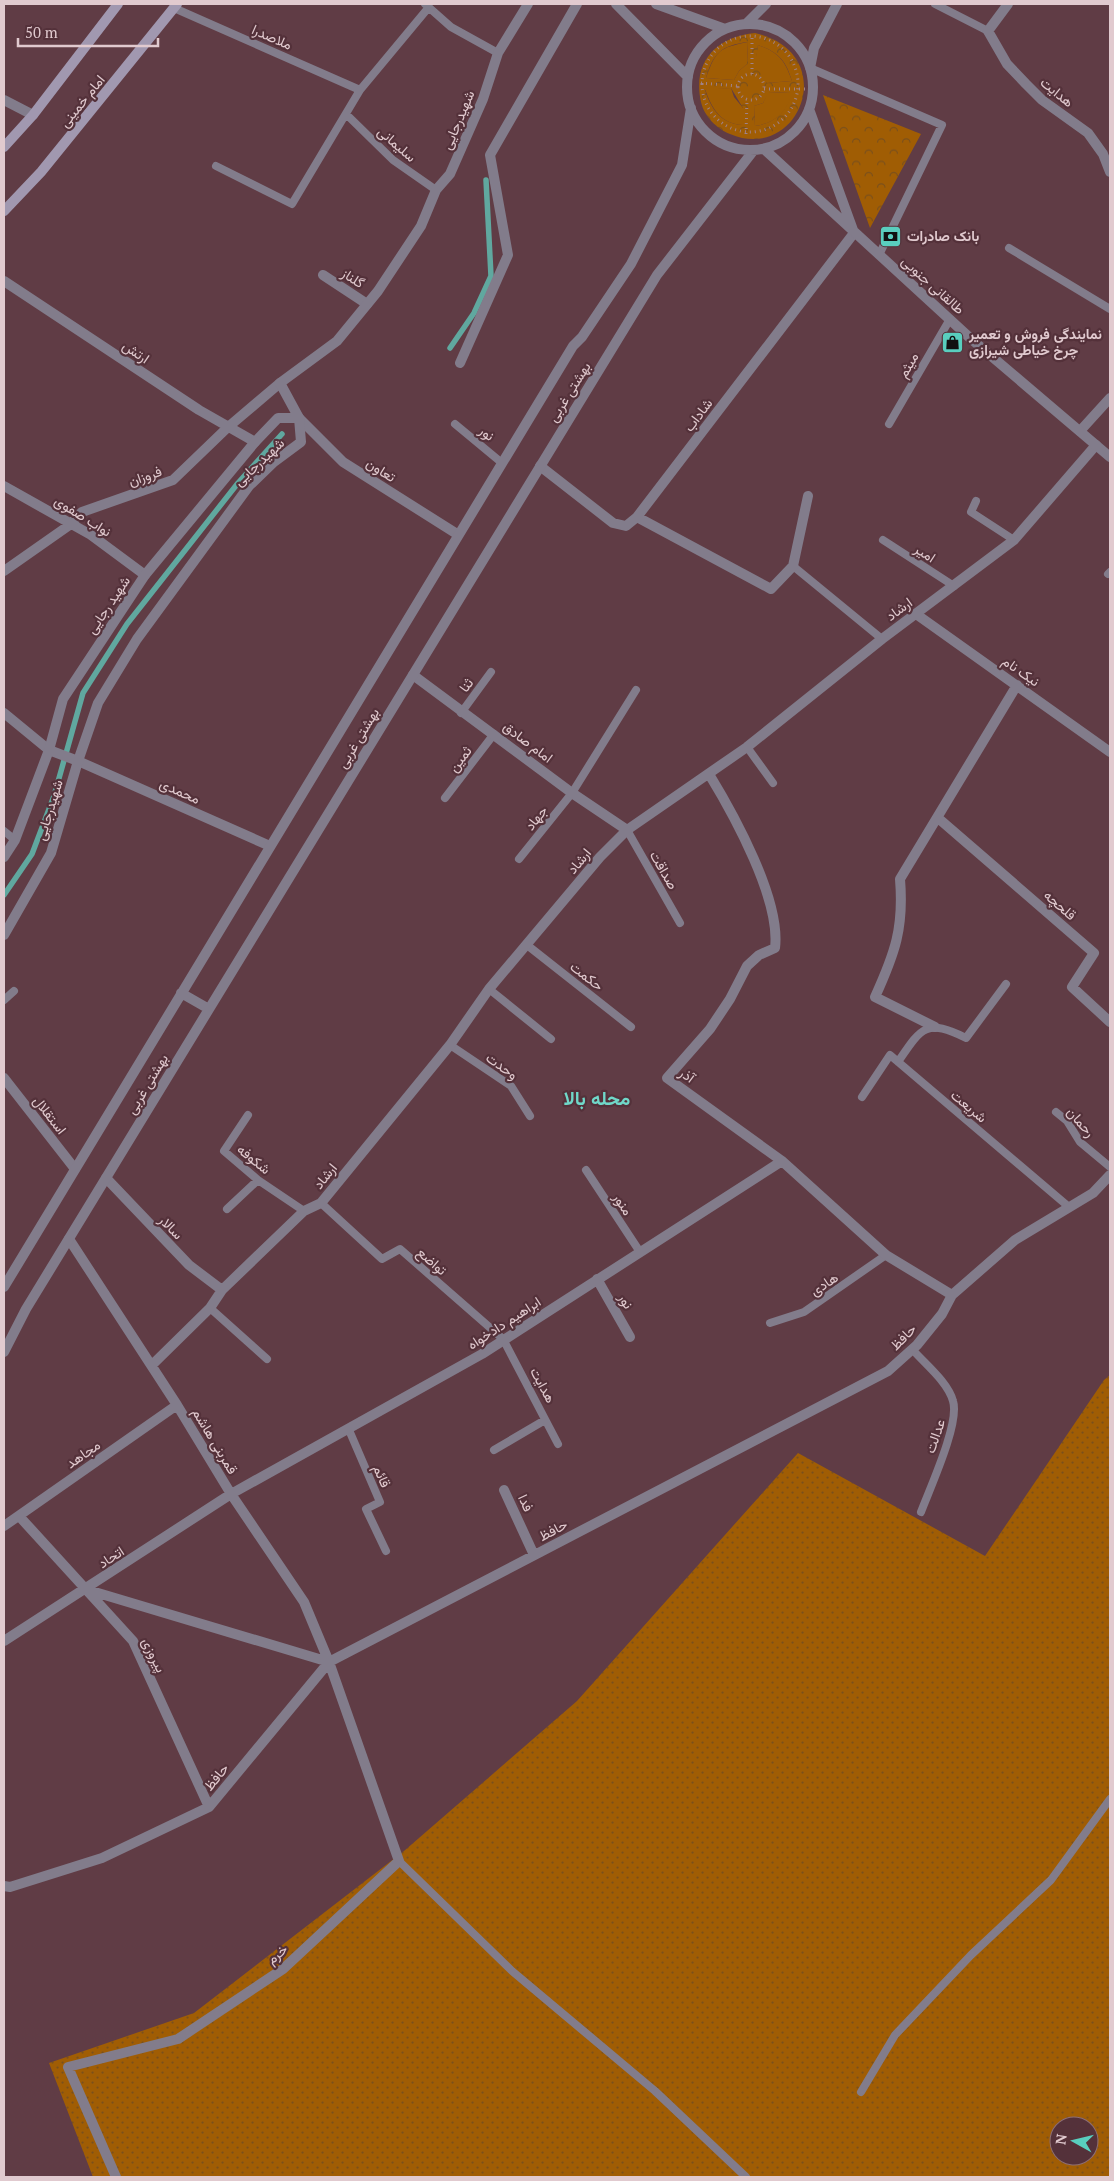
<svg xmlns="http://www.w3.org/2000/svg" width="1114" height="2181" font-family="'PT Serif',Vazirmatn,serif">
  <defs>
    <pattern id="forest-crowns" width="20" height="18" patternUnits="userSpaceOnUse" patternTransform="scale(1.25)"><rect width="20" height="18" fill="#a05d04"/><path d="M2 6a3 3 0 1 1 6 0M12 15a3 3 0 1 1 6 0" fill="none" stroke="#7b501b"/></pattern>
    <pattern id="garden-dots" width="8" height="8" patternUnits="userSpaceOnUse" patternTransform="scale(1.25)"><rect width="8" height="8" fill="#a05d04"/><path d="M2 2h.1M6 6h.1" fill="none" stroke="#7b501b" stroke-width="1.8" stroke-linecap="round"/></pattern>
  </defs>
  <rect width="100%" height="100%" fill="#603c45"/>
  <path fill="#a05d04" d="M748,42L747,64L739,71L734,80L706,78C716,50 719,48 748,42Z
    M758,45C778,52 785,60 792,81L767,83L754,68Z
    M731,88L734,97L743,108V125C721,124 712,109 705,89Z
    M768,92L792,93C787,113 775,123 755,126L754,106L763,103Z"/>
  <path fill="url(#forest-crowns)" fill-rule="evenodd" d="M755,33C842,53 800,164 730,134C717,129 704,116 701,102C692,61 717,37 755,33ZM748,42L747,64L739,71L734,80L706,78C713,53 722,45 748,42ZM758,45C778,52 786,60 792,81L767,83L766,76L755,68ZM731,88L743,108V125C721,124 711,109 705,90ZM769,92L791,93C787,113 774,123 755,126L754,106L763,103Z
    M823,95L921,134L870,228Z"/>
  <path fill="url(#garden-dots)" fill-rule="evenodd" d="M1110,1375V2177H93L49,2063L194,2013L404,1851L577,1701L798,1453L985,1556L1104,1380ZM1059,2126H1089V2156H1059Z"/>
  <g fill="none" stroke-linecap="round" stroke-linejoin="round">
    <path stroke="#60a89f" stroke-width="5.5" d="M450,348L474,313L491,276L486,180
      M4,895L32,854L54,796L83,693L127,624L238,483L282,434"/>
    <path stroke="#a08289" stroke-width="3" stroke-dasharray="1 4" stroke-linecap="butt" d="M702 84a48 48 0 1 1 96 0a48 48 0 1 1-96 0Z
      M752,74V35
      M738 87a13 13 0 1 1 26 0a13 13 0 1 1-26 0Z
      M701,83L738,86
      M764,89H813
      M746,134L747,100"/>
    <path stroke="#827c8b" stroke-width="8" d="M425,4L451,27L498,53
      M935,4L988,31
      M174,8L360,90
      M810,68L942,125L879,255
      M346,114L393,160L436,190
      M216,166L292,204L360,90L429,7
      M1009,248L1110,309
      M455,424L502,463
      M889,424L950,319
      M976,501L971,512L1014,540
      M883,540L954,586
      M793,566L882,639
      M1108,574L1110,572
      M461,713L491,672
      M747,747L773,783
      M445,798L494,734
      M627,830L680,923
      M4,831L15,840
      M519,859L572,793L636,690
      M527,945L631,1027
      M489,989L551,1039
      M4,1000L14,991
      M450,1045L511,1086L530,1116
      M898,1062C921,1028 926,1018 966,1038L1006,984
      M862,1097L890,1055L1069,1207
      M1056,1112L1067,1121L1080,1142L1110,1167
      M248,1115L224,1151L258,1180L304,1211
      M586,1170L640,1252
      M321,1203L382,1259L400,1249L503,1339L558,1444
      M227,1209L258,1180
      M210,1308L267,1359
      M770,1323L804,1312L886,1255
      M912,1349C925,1364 948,1382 953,1401C960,1423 930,1488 921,1512
      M349,1430L380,1502L366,1509L386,1551
      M494,1450L545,1420
      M399,1861L512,1971L655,2091L746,2177
      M861,2092L895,2035L971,1955L1051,1880L1110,1799"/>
    <path stroke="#827c8b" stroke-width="10" d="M1008,4L988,31L1007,64L1026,84L1042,100L1088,133L1103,154L1110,172
      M4,100L33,115
      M323,275L367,304
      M4,281L199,410L255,442
      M460,363L508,255L490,155L577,4
      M299,418L343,462L457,534
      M1080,431L1110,398
      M540,466L613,523L626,526L637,517L854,233
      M4,486L91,535L145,575
      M637,517L771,589L793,566L808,496
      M4,571L71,524L82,512L173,480L227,428L280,383
      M916,614L1110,752
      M413,675L572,793L627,830
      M4,713L49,750
      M78,761L270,846
      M709,774C734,815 781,900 775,948L759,955L747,966L730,999L710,1029L667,1078L782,1161L886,1255L952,1295
      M938,818L1094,953L1072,987L1110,1022
      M935,1027L875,997C895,953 904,928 900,879L1017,685
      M4,1078L75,1169
      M106,1178L189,1265L222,1290
      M69,1239L177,1405L231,1494L304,1602L329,1662L399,1861L283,1969L178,2039L68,2067L116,2177
      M597,1279L630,1337
      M152,1365L210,1308L222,1290L304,1211L321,1203L450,1045L489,989L600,857L627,830L747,747L882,639L1014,540L1096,445
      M504,1490L534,1555
      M19,1516L133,1641L209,1807
      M4,1526L177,1405
      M88,1590L329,1662
      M4,1641L231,1494L482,1354L782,1161
      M4,1886L10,1887L102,1858L209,1807L329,1662L888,1371L917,1345L942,1314L952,1295L1015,1240L1093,1193L1110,1175"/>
    <path stroke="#827c8b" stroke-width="10" d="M616,4L688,77
      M656,4L725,29
      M746,24L766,4
      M687 87a63 63 0 1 1 126 0a63 63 0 1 1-126 0Z
      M810,68L814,48L837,4
      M809,109L853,230
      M764,149L970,338L1110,457
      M49,750L78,761
      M4,857L15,840L49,750L63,699L145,575L255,442L278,418H299
      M4,935L51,853L78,761L98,703L137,639L249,486L274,462L301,442L299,418L280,383L337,341L378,291L421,226L436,190L450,174L483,99L498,53L528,4
      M181,993L209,1009
      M4,1287L573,346L582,337L631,264L682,165L691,108
      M4,1352L26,1309L657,275L754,150"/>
    <path stroke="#a198b0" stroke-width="10" d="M4,147L33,115L118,4
      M4,211L41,172L177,4"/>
  </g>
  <defs>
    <symbol id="bank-square" viewBox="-11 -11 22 22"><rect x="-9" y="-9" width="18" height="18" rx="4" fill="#59cebe" stroke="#54313a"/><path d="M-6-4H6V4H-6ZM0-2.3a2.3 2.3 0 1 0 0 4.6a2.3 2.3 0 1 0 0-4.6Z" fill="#111"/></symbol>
    <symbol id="shop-square" viewBox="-11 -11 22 22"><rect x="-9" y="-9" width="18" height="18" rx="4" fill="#59cebe" stroke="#54313a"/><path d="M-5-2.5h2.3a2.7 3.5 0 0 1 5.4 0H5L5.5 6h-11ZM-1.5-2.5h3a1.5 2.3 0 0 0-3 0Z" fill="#111"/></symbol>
  </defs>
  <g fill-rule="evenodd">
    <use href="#bank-square" x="878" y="224" width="25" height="25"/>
    <use href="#shop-square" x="940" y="330" width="25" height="25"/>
  </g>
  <g text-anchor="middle" stroke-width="4.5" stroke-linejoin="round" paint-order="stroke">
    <g font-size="14" fill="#e1cacf" stroke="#54313a">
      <text transform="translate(272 37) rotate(24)" y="5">ملاصدرا</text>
      <text transform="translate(1057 92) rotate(39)" y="5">هدایت</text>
      <text transform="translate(82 101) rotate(-51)" y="5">امام خمینی</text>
      <text transform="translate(458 120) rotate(-67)" y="5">شهیدرجایی</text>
      <text transform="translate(397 144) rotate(41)" y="5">سلیمانی</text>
      <text transform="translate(353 278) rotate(33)" y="5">گلناز</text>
      <text transform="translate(933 285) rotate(42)" y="5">طالقانی جنوبی</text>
      <text transform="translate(136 352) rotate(34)" y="5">ارتش</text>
      <text transform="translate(908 365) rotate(-60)" y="5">میثم</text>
      <text transform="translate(569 392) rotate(-58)" y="5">بهشتی غربی</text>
      <text transform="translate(698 415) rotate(-53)" y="5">شاداب</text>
      <text transform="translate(487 433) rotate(39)" y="5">نور</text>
      <text transform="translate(259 462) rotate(-43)" y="5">شهیدرجایی</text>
      <text transform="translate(381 470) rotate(32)" y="5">تعاون</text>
      <text transform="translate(145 476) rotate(-19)" y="5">فروزان</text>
      <text transform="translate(83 516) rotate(32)" y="5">نواب صفوی</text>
      <text transform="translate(925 553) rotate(33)" y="5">امیر</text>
      <text transform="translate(108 605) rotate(-56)" y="5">شهید رجایی</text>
      <text transform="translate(899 609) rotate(-36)" y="5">ارشاد</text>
      <text transform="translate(1021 671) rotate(35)" y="5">نیک نام</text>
      <text transform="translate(466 685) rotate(-54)" y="5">ثنا</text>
      <text transform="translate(358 738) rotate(-59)" y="5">بهشتی غربی</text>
      <text transform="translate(528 742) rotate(37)" y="5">امام صادق</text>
      <text transform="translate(460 759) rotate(-53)" y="5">ثمین</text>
      <text transform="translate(180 791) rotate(24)" y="5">محمدی</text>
      <text transform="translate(49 810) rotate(-73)" y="5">شهیدرجایی</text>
      <text transform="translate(536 818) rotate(-52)" y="5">جهاد</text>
      <text transform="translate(579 861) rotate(-50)" y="5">ارشاد</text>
      <text transform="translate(664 870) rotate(60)" y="5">صداقت</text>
      <text transform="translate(1060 905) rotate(41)" y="5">قلحچه</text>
      <text transform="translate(587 976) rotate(38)" y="5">حکمت</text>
      <text transform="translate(502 1066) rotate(36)" y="5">وحدت</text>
      <text transform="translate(687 1075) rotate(36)" y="5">آذر</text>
      <text transform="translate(147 1084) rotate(-59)" y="5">بهشتی غربی</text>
      <text transform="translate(969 1106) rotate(40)" y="5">شریعت</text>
      <text transform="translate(50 1115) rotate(52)" y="5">استقلال</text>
      <text transform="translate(1081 1122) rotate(49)" y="5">رحمان</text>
      <text transform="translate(254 1159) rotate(39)" y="5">شکوفه</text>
      <text transform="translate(325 1176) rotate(-51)" y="5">ارشاد</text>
      <text transform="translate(623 1204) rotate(57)" y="5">منور</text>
      <text transform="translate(171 1227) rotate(45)" y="5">سالار</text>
      <text transform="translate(432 1261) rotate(41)" y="5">تواضع</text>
      <text transform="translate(824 1284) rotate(-34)" y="5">هادی</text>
      <text transform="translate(626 1301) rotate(60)" y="5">نور</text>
      <text transform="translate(504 1323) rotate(-33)" y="5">ابراهیم دادخواه</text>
      <text transform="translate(903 1337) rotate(-45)" y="5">حافظ</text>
      <text transform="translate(543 1385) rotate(62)" y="5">هدایت</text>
      <text transform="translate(935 1436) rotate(-71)" y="5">عدالت</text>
      <text transform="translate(215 1441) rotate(59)" y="5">قمربنی هاشم</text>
      <text transform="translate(83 1454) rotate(-35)" y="5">مجاهد</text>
      <text transform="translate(382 1476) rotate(66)" y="5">قائم</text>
      <text transform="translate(526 1503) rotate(65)" y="5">فدا</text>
      <text transform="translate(553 1530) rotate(-28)" y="5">حافظ</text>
      <text transform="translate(111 1557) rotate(-33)" y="5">اتحاد</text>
      <text transform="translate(154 1655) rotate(64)" y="5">پیروزی</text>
      <text transform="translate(216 1777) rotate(-51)" y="5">حافظ</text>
      <text transform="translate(277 1954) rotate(-40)" y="5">خرم</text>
    </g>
    <g font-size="14" font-weight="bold" fill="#e1cacf" stroke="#54313a" text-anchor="start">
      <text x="907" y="241">بانک صادرات</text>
      <text x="969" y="339">نمایندگی فروش و تعمیر<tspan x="969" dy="16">چرخ خیاطی شیرازی</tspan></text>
    </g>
    <g font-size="19" font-weight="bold" fill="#70d8c9" stroke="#54313a">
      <text x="597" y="1105">محله بالا</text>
    </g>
  </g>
  <rect width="1114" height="2181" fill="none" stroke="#e1cacf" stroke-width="10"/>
  <g transform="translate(1074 2141) rotate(278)"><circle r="24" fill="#54313a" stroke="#8c6e76"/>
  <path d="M0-4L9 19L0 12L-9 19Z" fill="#59cebe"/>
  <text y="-8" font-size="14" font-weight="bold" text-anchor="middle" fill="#e1cacf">N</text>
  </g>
  <path d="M18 38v8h140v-8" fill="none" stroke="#e1cacf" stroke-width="2.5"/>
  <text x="25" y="38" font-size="15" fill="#e1cacf" stroke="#54313a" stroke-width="4" paint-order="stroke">50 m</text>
</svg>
